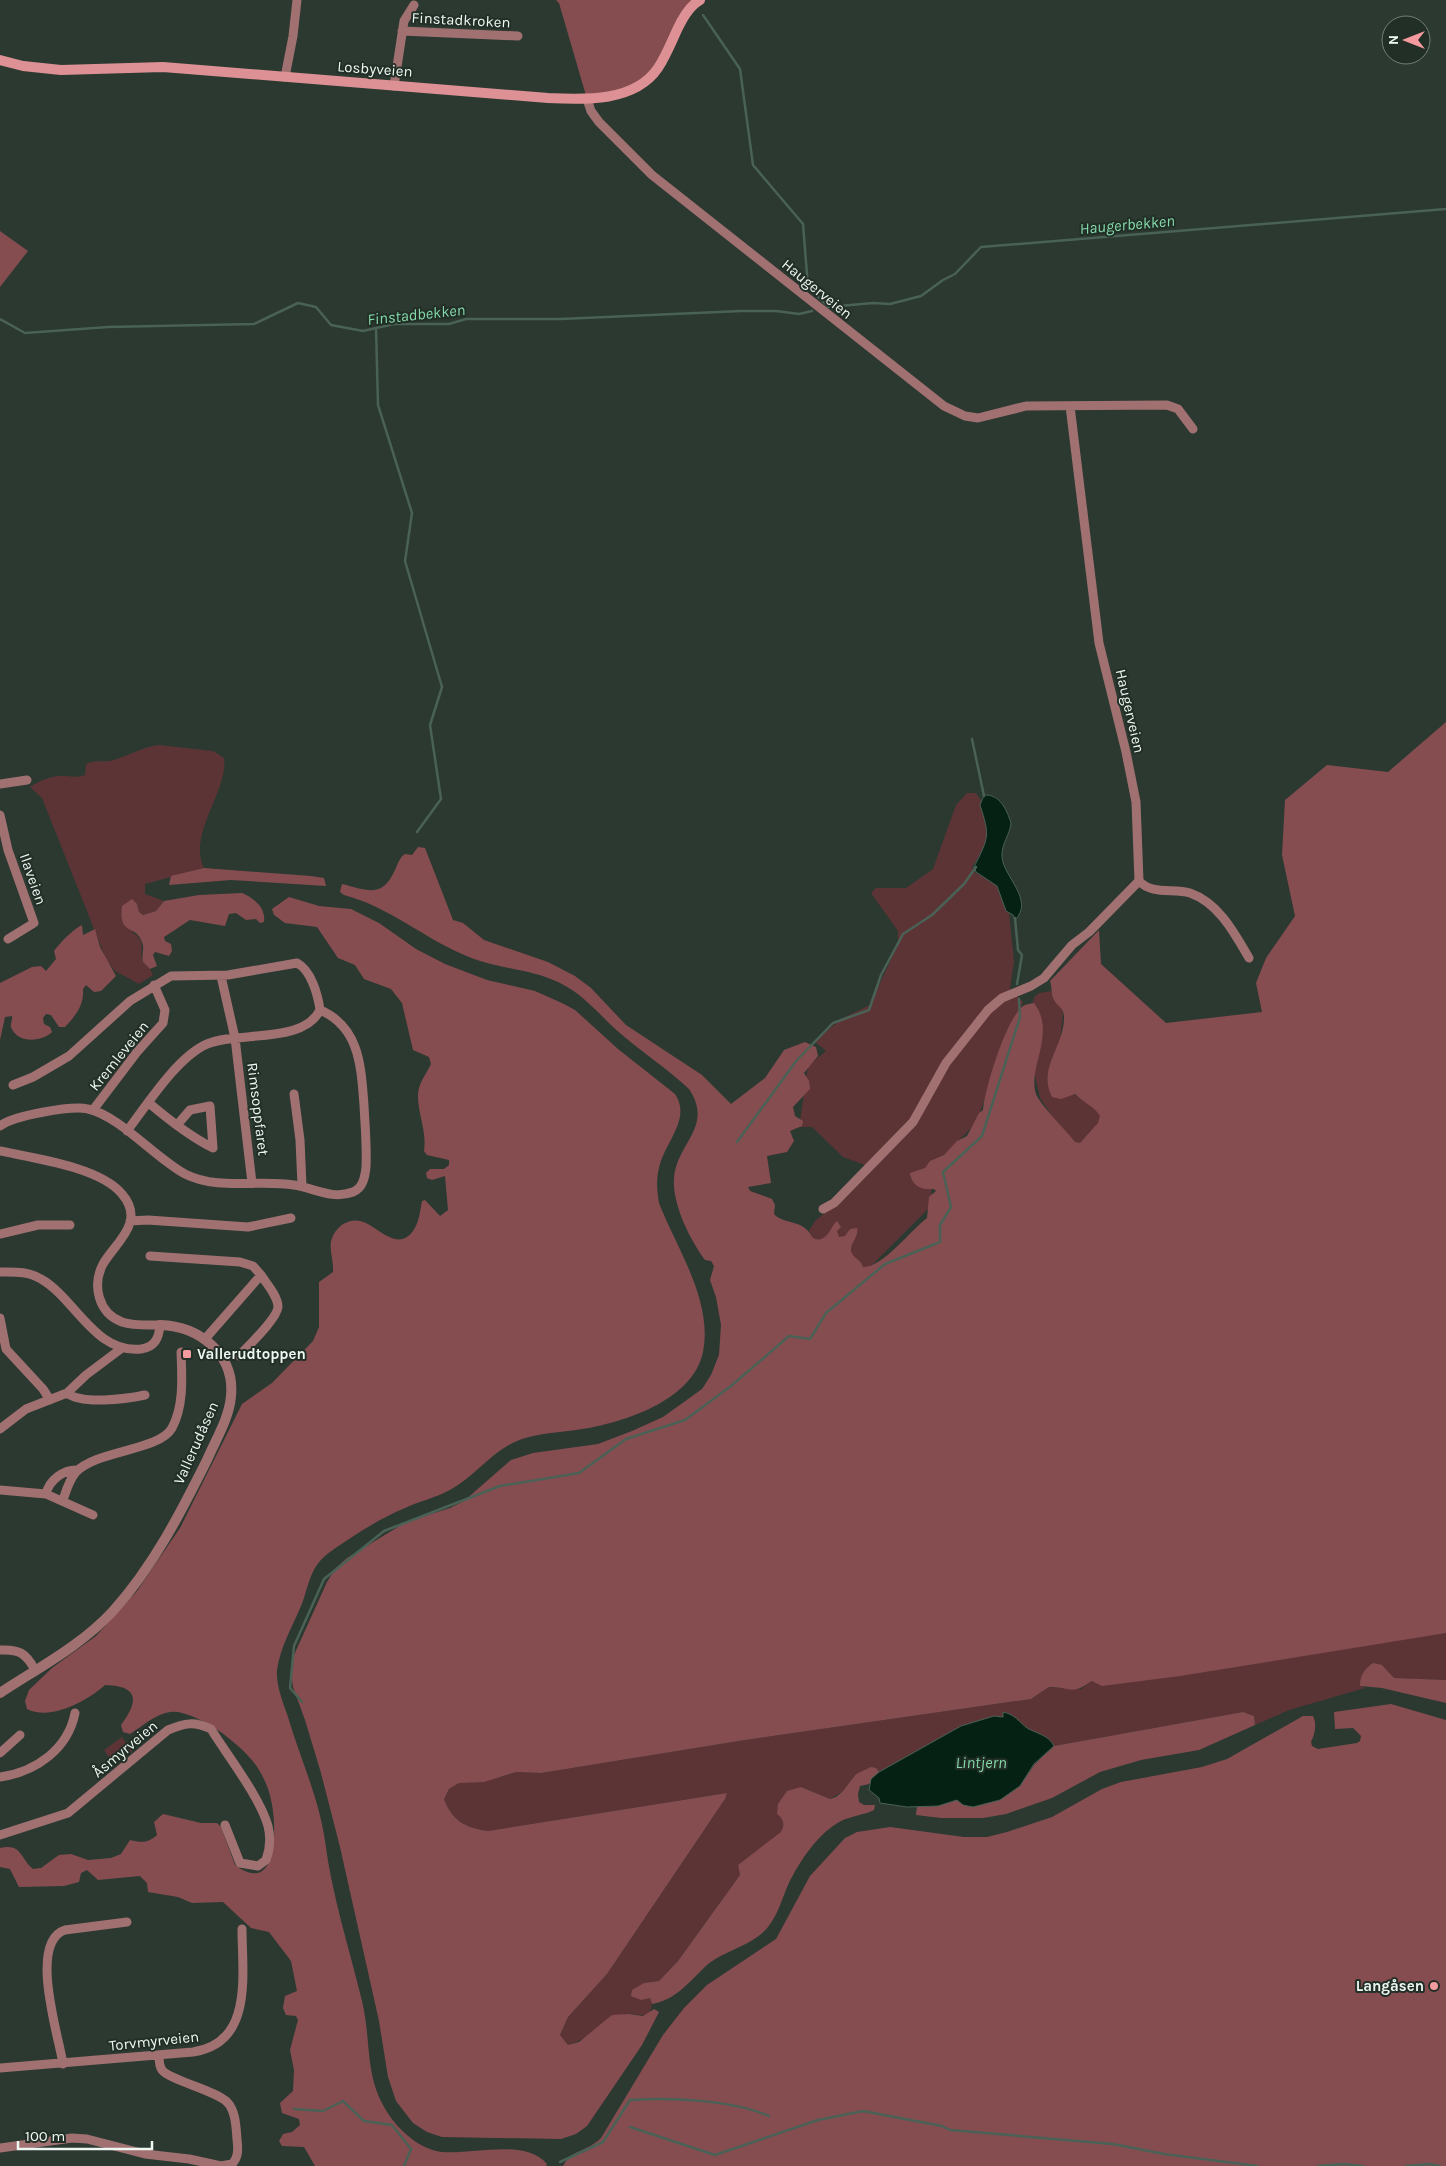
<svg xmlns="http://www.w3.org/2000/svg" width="1446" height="2166" font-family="Karla,sans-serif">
  <rect width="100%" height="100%" fill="#2b3931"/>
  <path fill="#5c3436" d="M159,745L213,751L224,758C229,790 187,834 204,868L145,884V894L164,901L156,911L143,915L139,912L137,904L132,932C150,944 136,950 144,963C147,967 151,969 153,975L139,984L115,971L106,959L42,798L30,787C40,781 49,776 61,776C68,776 78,778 85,775L86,764C94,760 102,762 110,761C127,757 141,747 159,745Z
    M967,793H976L986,808L991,838L972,867L974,872L995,883L1009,913L1014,962L1010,988L1023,1002L975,1124L946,1153L928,1167L933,1204L872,1265L863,1269L814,1242L809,1231L815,1221L837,1203L867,1166L843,1157L812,1127H799L808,1066L826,1051L814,1041L843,1018L870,1005L898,944V931L871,893L876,888H906L933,869L956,805Z
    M1052,991C1071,1011 1058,1025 1061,1047C1064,1063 1068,1079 1072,1094L1100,1105L1112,1114L1089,1145L1071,1144L1040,1098L1034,1072L1032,1006L1034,997L1039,993Z
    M1446,1633V1680L1394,1678L1382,1665L1361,1686L1365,1688L1289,1710L1255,1725L1254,1716L1243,1712L1054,1746C1049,1735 1036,1736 1028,1729C1021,1722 1015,1718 1006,1712L1003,1717L962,1726L879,1772L876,1768L856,1774L843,1791L830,1799L801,1787L782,1817L784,1827L781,1833L738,1865L740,1875L678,1961L659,1981L644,1983L646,1997L650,1998C653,2006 652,2009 647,2015C641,2016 634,2013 628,2014C606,2020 589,2039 568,2045L560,2035L568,2017L607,1974L725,1799L727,1793L488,1831C466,1828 452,1821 444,1799L449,1789L459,1783L501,1777L516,1772L541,1773L745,1740L1031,1699L1049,1687L1081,1689L1092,1681L1098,1683Z
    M122,1737L132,1752L114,1765L104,1750Z"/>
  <path fill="#864d51" d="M556,0H694L658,74L630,91L587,99L559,3Z
    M0,231L28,251L0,287Z
    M1446,722V1633L1180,1676L1102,1686L1092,1681C1070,1696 1072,1687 1049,1687L1031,1699L745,1740L541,1773L516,1772L484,1782L459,1783L449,1789L444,1799C452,1821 466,1828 488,1831L727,1793L725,1799L607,1974L568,2017L560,2035L568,2045L579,2042L612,2015L629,2014L643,2016L654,2009L659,2012L642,2045L587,2126L576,2134L561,2139L442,2137L427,2132L413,2123L396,2101L388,2077L379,2021L340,1847L321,1773L305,1720L293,1687L291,1672L294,1655L327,1582L335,1569L347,1558L406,1522L450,1508L464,1501L511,1460L533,1453L598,1444L632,1431L663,1417L702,1389L711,1375L719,1355L721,1325L716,1297L710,1280L714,1266L711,1261L705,1260C690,1240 672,1204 674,1178C677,1142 714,1127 689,1089C668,1069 643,1053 621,1034C601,1017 585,995 560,983C530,968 493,969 462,954C421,936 389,907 344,895L340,892L342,884C367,890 382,899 395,870C398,864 399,858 405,854L412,855L418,847L425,848L453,920L463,923L484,940L548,962L575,976L591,988L626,1025L702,1075L731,1104L765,1078L784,1050L805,1042L816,1047L818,1056L804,1073L809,1081L810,1089L793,1107L795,1116L803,1121L802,1126L790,1131L794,1141L787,1152L767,1156L771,1183L748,1187L750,1191L772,1199L775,1205L774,1214C783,1224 800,1220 809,1232C812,1237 814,1241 821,1239C829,1237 831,1226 837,1221L841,1227L837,1231L839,1237L845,1236L850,1229L857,1228C859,1237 850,1243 851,1251C853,1259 861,1259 863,1267C882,1268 910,1231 927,1218L929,1197L936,1191L934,1189C922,1190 912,1187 910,1173L925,1168L930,1161L944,1155L957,1141L967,1136L979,1113L983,1110C985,1088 1006,1019 1023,1006C1026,1004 1030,1004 1034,1003C1057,1033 1027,1068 1036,1094C1040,1105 1067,1131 1075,1142L1080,1143L1098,1123L1100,1116C1094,1106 1084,1103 1075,1094L1061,1099L1052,1097C1037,1068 1065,1046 1064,1016C1063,1007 1057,1006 1054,1000C1051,995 1052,986 1050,981L1099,930L1101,964L1166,1023L1262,1012L1256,983L1266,958L1295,916L1282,855L1285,800L1327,765L1388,772Z
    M204,868L311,876L324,878L326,886L231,880L169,885L171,876Z
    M242,893C254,898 266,908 264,922L260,923L256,919L246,920L236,913L229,914L225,926L190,920L164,937L165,941L171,944L172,951L169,956L155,952L153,955L157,966L150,969L143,962C141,955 145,948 142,942C136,924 118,936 122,906L132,899L137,904L139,912L143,915L156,911L164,901L199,895Z
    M289,897L319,906L351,909L379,923L416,949L445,964L487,980L535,991L564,1004L575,1010L618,1049L675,1094C692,1119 664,1143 659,1168C656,1180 657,1191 659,1203C677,1249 713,1301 703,1352C693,1399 630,1420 589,1428C567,1432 543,1432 522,1439C493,1449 476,1476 450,1490C435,1498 420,1501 405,1508C384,1517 365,1528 346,1541C334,1549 322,1556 315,1568C308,1580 306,1594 301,1606C292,1627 280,1648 277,1670C276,1686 283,1702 288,1717C300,1758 319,1798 325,1841C332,1896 349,1947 362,2001C373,2048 362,2083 396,2124C407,2137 424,2150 442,2152C472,2155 525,2138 547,2164L546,2166H315L304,2147L282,2146L279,2141L283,2134L292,2132L300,2125L299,2119L282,2113L280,2103L293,2091L294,2070L290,2050L298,2020L296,2016L286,2015L283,2008L285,1996L297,1991L291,1961L269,1932L251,1928L223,1902L192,1903L178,1897L148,1892L147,1883L140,1876L98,1880L87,1870L81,1873L79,1882L64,1886L19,1887L10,1869L0,1867V1848C22,1843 19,1857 33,1869L41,1868L59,1855L71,1854L88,1860L111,1858L121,1854L130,1840C142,1843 148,1843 157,1835L154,1822L163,1814L201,1823H217L221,1827L235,1865C279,1898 277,1824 271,1800C269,1787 260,1769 251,1759C241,1747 220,1730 206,1723C197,1718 181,1710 170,1712C155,1714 143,1726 130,1734L123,1732L121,1725C139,1701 139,1686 105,1685C87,1701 51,1721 27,1709L25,1701L29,1690L52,1668L96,1636L137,1591L180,1528L242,1404L272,1383L313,1341L319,1327V1282L333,1272C334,1260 328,1248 332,1238C337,1224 353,1216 366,1223C380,1230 399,1251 413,1231C419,1223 420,1211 422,1201L425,1200L440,1216L448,1210L445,1176L432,1180L427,1178L426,1173L430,1169H444L449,1165V1160L427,1155L424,1151C427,1131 418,1115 418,1096C418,1083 426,1075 431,1064L429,1057L413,1050L402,1003L391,989L364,979L355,965L338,958L317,927L285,923L274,915L272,909Z
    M82,925L83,935L95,929L100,947L116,976L101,991L94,992L86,985L83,989C84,1006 76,1015 65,1027H59L51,1015L46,1014L43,1018L44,1024L50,1027L52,1032C42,1042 17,1044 11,1027C10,1023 13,1020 12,1016L5,1017L0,1040V983L32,967L41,966L46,971L56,959L54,951C60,943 73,929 82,925Z
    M1373,1663L1382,1665L1394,1678L1446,1680V1703L1382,1688L1360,1686C1360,1676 1364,1669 1373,1663Z
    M1391,1704L1446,1720V2166H563C572,2149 587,2152 601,2138L663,2035L684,2008L707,1985L776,1939L810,1876L845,1838L857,1832L890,1827L964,1837H987L1007,1832L1052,1817L1102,1789L1121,1782L1202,1767L1227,1759L1303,1716H1313C1317,1725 1315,1733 1311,1742L1312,1746L1318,1749L1357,1743L1360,1741L1361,1736L1353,1728L1335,1729L1334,1712Z
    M1243,1712L1254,1716L1255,1725L1199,1750L1141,1760L1100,1772L1052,1798L1006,1814L983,1818H941L916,1815L917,1806H938L957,1800L966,1806L973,1807L1000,1800L1020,1786L1035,1764L1054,1746Z
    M871,1767L876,1768L879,1772L869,1784L860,1786L858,1794L859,1802L864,1805H875L874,1810C864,1815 851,1816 841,1821C818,1833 799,1862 788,1885C782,1899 778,1914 768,1927C754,1945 725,1950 707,1965C690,1981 676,2000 652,2004L650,1998L641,2000L631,1996L632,1990L644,1983L659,1981L678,1961L740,1875L738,1865L781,1832C785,1825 784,1819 777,1814L778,1804L787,1791L801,1787L830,1799L836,1797L843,1791L856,1774Z"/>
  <path fill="#042113" stroke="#4a6156" d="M984,795C1000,794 1007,810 1011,823C1010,835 1001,844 1002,857C1003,876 1035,900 1015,920L1013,915L1006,911L997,886L976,872L974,867C989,837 990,836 980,805Z
    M1003,1712C1018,1715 1022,1727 1031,1730C1039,1734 1049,1736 1054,1746L1034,1764L1020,1786L1000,1800L973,1807L963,1805L957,1800L938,1806L907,1807L880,1803L879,1798L869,1790L871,1779L879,1772L961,1726L994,1716L1003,1717Z"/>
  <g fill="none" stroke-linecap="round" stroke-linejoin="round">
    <path stroke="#4a6156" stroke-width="2.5" d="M703,15L740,69L753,165L803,224L808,287L829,307
      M828,307L873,303L890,304L921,296L943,280L955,274L981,247L1446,209
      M0,319L25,333L108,327L254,324L298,303L316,307L331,325L363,331L394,324H449L466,319H561L741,311H776L799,314L812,311
      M376,328L378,405L412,513L405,561L442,687L430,725L441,799L417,832
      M972,739L984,796
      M1015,918L1018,950L1022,955L1017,984
      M737,1142L797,1060L833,1023L869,1010L881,975L903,934L932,915L964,884L976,867
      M302,1702L290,1688L294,1646L324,1579L384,1531L500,1486L579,1473L626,1439L685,1420L731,1386L789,1336L810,1339L826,1313L885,1264L940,1242V1225L951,1207L943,1172L982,1136L1020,1017L1019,999
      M294,2109L323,2111L343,2101L364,2121L392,2125L411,2149L404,2166
      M630,2127L715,2155L818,2120L863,2111L942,2126L950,2130L1113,2144L1164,2154L1257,2166
      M560,2162L603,2142L630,2100C670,2097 732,2100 769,2116
      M1318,2166L1344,2164L1363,2166
      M1406,2166L1430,2164L1440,2166"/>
    <path stroke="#a17172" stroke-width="9" d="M402,31L518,36
      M285,77L293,36L297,0
      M394,86L404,21L414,5
      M587,99L591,111L599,122L652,175L944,406L965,416L978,418L1026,406L1167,405L1178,409L1193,429
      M1070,406L1099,643L1126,752L1136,802L1139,881C1152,895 1173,888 1190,893C1219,903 1235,934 1249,958
      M0,784L27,780
      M0,815L8,850L34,923L8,939
      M221,976L235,1038L252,1183
      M13,1085L33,1077L69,1056L130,1001L171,976L228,975L297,963C311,970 318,995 320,1010
      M294,1094L300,1140L302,1186
      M149,1103C169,1120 189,1136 213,1148L210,1106L190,1110L177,1125
      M93,1110L137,1052L163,1023L165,1010L154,985
      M0,1126C12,1116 72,1105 88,1109C120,1116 155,1158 185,1174C219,1191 258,1179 294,1185C314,1188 332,1200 353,1192C363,1188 365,1177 366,1167C367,1146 365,1126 364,1105C361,1067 360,1027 320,1010
      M127,1131C147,1105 177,1057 207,1044C237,1031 304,1044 320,1010
      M0,1151C33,1158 100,1167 122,1194C146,1222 116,1242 103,1264C92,1285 98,1313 122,1322C134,1326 148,1325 160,1325C159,1338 155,1347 141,1349C95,1354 75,1298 41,1279C28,1271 14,1272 0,1272
      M823,1209L834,1203L913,1122L946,1063L988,1010L1002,998L1031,986L1044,978L1072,945L1089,932L1139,881
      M130,1221L148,1220L248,1227L291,1218
      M0,1234L38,1225H70
      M150,1256L240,1262L253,1266L261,1275L205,1339
      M0,1318L6,1349L43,1389L50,1400
      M239,1356C248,1346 277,1319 278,1307C278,1296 266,1283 261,1275
      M67,1393C82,1405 126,1399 145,1395
      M0,1429L26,1409L67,1393L86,1375L122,1348
      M0,1490L46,1494L93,1515
      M46,1494C49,1480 64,1469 78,1470
      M63,1500C66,1491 69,1480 76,1472C97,1450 159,1451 172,1428C184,1406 182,1377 181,1352
      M0,1650C19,1649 26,1653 35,1670
      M0,1753L20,1735
      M0,1777C36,1772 68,1749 75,1713
      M0,1835L68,1813L168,1730C185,1723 194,1721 211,1729C227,1755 260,1797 268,1826C271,1838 270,1849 266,1860L258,1866L240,1863L225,1825
      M63,2064C59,2037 28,1942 65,1930L127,1922
      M0,2068L193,2052C254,2043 242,1974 242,1929
      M0,2148L72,2138L87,2139L145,2154L189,2159L221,2166L232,2164C239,2157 238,2148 237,2139C236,2128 236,2111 227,2102C215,2090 169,2080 162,2070C159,2066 159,2060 159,2055"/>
    <path stroke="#a17172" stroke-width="10" d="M0,1693C38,1668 82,1645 113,1611C153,1567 181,1512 207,1460C216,1439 229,1419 231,1396C235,1354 199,1326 160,1325"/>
    <path stroke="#dd9194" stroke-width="10" d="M0,60L23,66L61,70L163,67L548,98C585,100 635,102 658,68C666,56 671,43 677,30C682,19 689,6 700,0"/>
  </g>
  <g fill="#f49b9f" stroke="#222f27" stroke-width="2">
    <rect x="182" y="1349" width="10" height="10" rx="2.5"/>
    <circle cx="1434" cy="1986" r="5"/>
  </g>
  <g text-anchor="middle" stroke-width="4" stroke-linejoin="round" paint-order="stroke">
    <g font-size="15" fill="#eef7f2" stroke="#222f27">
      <text transform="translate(461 20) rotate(3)" y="5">Finstadkroken</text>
      <text transform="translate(375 69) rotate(4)" y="5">Losbyveien</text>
      <text transform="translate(817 289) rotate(39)" y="5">Haugerveien</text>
      <text transform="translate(1130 711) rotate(77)" y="5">Haugerveien</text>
      <text transform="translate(33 879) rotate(71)" y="5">Ilaveien</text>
      <text transform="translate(119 1056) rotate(-51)" y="5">Kremleveien</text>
      <text transform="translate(258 1109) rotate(83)" y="5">Rimsoppfaret</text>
      <text transform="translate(196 1443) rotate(-66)" y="5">Vallerudåsen</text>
      <text transform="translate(125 1749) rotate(-40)" y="5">Åsmyrveien</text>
      <text transform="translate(154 2041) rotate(-6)" y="5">Torvmyrveien</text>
    </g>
    <g font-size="15" font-weight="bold" fill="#eef7f2" stroke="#222f27" text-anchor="start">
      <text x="197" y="1359">Vallerudtoppen</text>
      <text x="1424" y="1991" text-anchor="end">Langåsen</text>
    </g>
    <g font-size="16" font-style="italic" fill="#85d9aa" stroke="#222f27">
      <text transform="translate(1127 224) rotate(-5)" y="6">Haugerbekken</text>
      <text transform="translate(416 314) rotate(-6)" y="6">Finstadbekken</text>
      <text x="981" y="1768">Lintjern</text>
    </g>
  </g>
  <g transform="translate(1406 40) rotate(270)"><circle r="24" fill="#222f27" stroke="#747f78"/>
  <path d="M0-4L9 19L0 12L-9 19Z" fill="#f49b9f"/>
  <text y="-8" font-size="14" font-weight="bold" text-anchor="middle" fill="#eef7f2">N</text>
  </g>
  <path d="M18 2141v8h134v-8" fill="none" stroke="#eef7f2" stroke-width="2.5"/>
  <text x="25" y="2141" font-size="15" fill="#eef7f2" stroke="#222f27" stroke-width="4" paint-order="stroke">100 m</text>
</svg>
